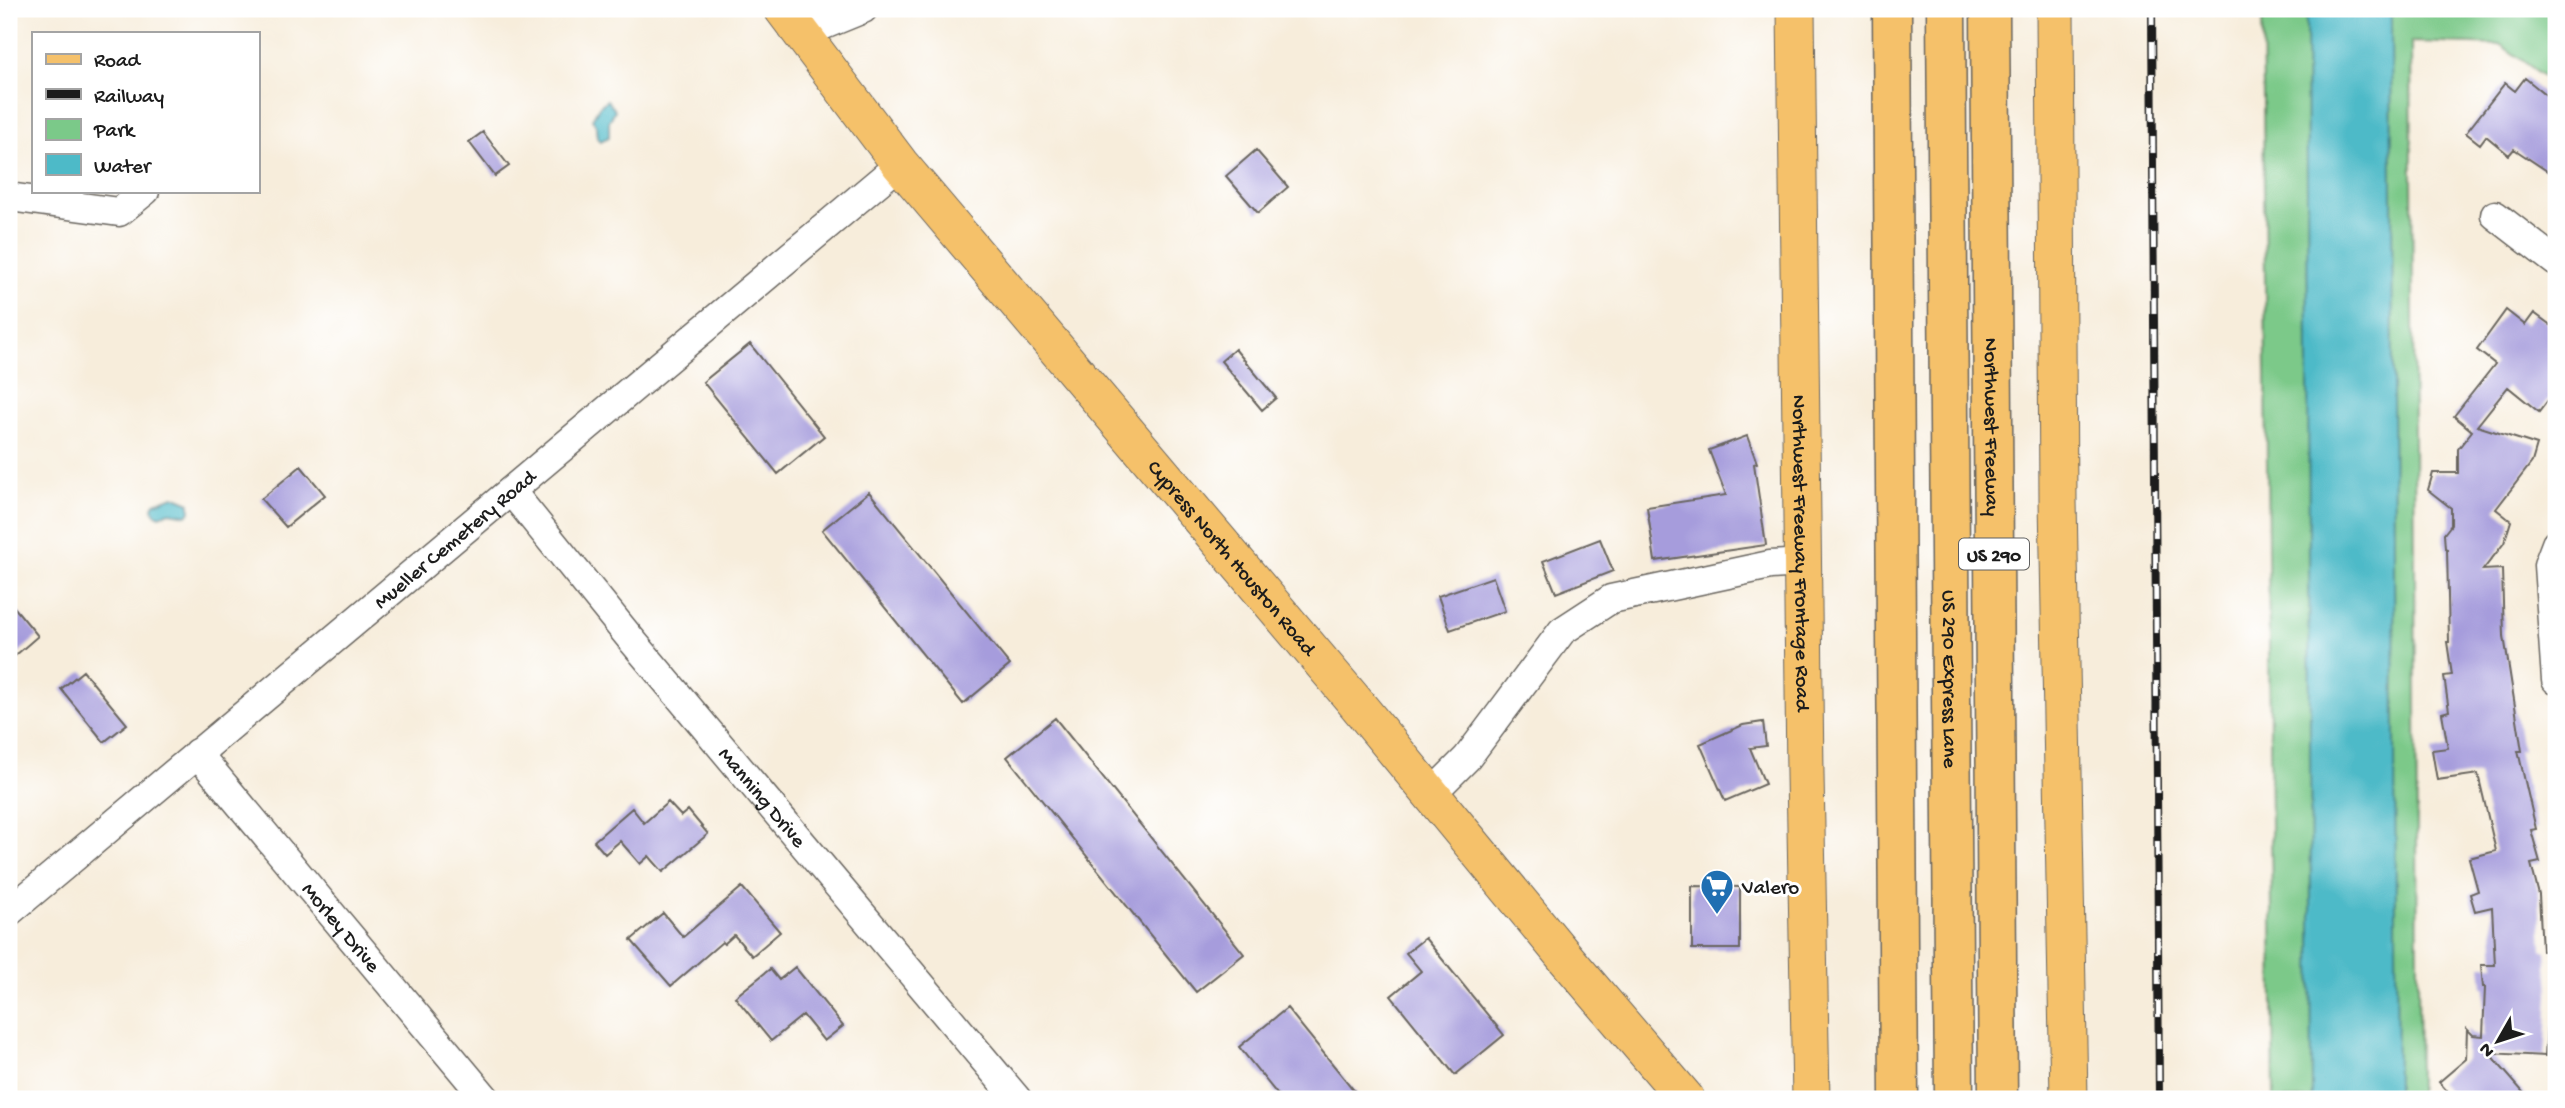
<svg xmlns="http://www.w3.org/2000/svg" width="2565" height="1108" font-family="'Gochi Hand',sans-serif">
  <rect width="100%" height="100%" fill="#fff"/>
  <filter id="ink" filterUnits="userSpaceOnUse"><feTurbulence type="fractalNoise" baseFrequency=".0143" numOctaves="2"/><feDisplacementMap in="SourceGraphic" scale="14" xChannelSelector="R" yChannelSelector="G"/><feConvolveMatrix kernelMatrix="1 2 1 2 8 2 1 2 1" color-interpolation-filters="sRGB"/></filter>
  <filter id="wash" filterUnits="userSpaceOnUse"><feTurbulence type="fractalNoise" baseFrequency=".00686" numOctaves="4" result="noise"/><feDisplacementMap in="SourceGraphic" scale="28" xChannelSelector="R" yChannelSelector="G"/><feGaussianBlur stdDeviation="1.57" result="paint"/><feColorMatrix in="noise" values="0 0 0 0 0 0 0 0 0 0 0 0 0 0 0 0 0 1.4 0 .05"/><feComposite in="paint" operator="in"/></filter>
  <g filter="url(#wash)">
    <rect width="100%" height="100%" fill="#f7eddb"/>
    <path fill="#7bc989" stroke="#4c7252" stroke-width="2" d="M2262,9H2556V85L2501,45L2411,42L2419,1099H2274Z"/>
    <path fill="#4dbac8" stroke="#346b72" stroke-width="2" d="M2306,9H2391L2397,1099H2312Z
      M607,100L615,110L609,122V137L601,141L598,139L597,127L592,119L599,107Z
      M173,496L190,503V511L187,515L170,512L160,516L154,513L153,507L155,503Z"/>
    <g id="blocks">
      <path fill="#a69cdc" d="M2525,78L2556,103V177L2514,149L2509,155L2486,136L2480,144L2466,133L2505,83L2515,91Z
        M483,132L509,166L495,176L469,142Z
        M1256,150L1288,187L1258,213L1226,176Z
        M2506,310L2525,325L2534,313L2556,329V405L2549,399L2539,412L2508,387L2477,426L2537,445L2532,462L2496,509L2511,521L2504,543L2483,570L2502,569L2504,636L2522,751H2518L2536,829L2531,830L2540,862L2531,864L2539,895L2542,951H2546L2549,994L2545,1056L2489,1053L2529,1099H2454L2439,1082L2466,1059L2467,1029L2473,1035L2483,1036L2485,987H2483L2481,965H2495L2492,907L2475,911L2470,894L2478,891L2469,858L2496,851L2478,774L2437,780L2432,750L2448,748L2442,713L2449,711L2444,676L2452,675L2447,642H2449L2447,549L2445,548L2444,534L2451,525V508L2428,490L2433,473H2458V449L2472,431L2454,416L2495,364L2477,350Z
        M750,344L824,436L778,474L703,382Z
        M1235,349L1276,398L1262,410L1221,361Z
        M1747,436L1757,463L1754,464L1766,545L1655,561L1647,507L1726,495L1709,450Z
        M301,466L325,495L286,527L261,499Z
        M869,492L1010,665L963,704L822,530Z
        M1600,539L1613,571L1556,593L1543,561Z
        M1493,577L1505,611L1450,630L1438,596Z
        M9,601L38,636L9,661Z
        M83,671L127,724L104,742L61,689Z
        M1055,718L1244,954L1196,992L1007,757Z
        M1763,722L1766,746L1750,748L1765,784L1725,801L1700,744L1743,725Z
        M668,802L681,816L688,810L708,834L663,872L649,856L640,864L620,841L605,854L594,841L632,808L644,823Z
        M1692,886L1740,887V949H1692Z
        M742,887L780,932L752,956L734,935L724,944L722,942L671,986L631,940L663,913L683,937Z
        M1425,938L1504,1035L1455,1075L1391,996L1421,971L1406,953Z
        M795,967L843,1026L824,1041L803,1015L771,1041L735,997L770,969L779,980Z
        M1287,1008L1361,1099H1281L1239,1047Z"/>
    </g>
  </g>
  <g filter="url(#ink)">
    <use href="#blocks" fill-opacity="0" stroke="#69655f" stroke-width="2"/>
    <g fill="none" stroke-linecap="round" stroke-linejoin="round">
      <defs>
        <g id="minor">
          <path d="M802,34L863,9"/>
          <path d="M9,197L119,212L145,191"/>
          <path d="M2495,215L2556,262"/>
          <path id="s1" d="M511,491L630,638L1017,1099"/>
          <path d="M2556,544L2548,565L2556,680"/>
          <path id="s2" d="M197,753L486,1099"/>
          <path d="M1431,794L1467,758L1562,631L1611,599L1770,565L1803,563"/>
          <path id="s3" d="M9,912L900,164"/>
        </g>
        <g id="major">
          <path id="s4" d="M783,9L900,164L1351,697L1564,956L1686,1099"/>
          <path id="s5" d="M1796,9L1805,774L1811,1099"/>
          <path d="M2055,9L2058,500L2069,1099"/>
        </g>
        <g id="highway">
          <path d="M1892,9L1899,1099"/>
          <path id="s6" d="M1946,9L1954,1099"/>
          <path id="s7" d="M1990,9L1998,1099"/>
        </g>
      </defs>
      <use href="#minor" stroke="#69655f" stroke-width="31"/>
      <use href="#major" stroke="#69655f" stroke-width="39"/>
      <use href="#highway" stroke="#69655f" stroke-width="41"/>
      <use href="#minor" stroke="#fff" stroke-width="28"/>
      <use href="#major" stroke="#f5c16b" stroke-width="37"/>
      <use href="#highway" stroke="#f5c16b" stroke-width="38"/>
      <defs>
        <path id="rail" d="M2152,9L2159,1099"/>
      </defs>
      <use href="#rail" stroke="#1c1c1c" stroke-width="8"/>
      <use href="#rail" stroke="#fff" stroke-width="5" stroke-dasharray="16" stroke-linecap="butt"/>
    </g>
  </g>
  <defs>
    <symbol id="supermarket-pin" viewBox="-11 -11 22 30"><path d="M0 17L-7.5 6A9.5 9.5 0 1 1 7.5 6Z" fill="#1f6fb2" stroke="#fff"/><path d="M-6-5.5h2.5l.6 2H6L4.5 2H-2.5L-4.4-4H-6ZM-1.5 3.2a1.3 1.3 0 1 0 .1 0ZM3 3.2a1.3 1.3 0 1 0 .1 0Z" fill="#fff"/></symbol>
  </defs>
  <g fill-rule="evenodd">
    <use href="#supermarket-pin" x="1698" y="867" width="38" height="52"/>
  </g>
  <g text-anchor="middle" stroke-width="6" stroke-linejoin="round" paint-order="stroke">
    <rect fill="#fff" stroke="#606060" stroke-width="2" x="1959" y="538.5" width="70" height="31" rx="5"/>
    <g font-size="19" font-weight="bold" fill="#1c1c1c">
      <text x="1994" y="561">US 290</text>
    </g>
    <g font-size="21" fill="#1c1c1c" stroke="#fff">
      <text dy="7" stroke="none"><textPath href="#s7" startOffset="418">Northwest Freeway</textPath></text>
      <text dy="7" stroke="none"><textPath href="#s3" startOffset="581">Mueller Cemetery Road</textPath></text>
      <text dy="7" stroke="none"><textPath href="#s5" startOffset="544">Northwest Freeway Frontage Road</textPath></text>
      <text dy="7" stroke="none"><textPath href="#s4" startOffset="709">Cypress North Houston Road</textPath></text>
      <text dy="7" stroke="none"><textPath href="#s6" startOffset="670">US 290 Express Lane</textPath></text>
      <text dy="7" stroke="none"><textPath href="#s1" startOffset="396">Manning Drive</textPath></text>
      <text dy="7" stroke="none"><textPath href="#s2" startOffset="226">Morley Drive</textPath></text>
    </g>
    <g font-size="21" fill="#1c1c1c" stroke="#fff" text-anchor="start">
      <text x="1742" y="893">Valero</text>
    </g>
  </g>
  <rect width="2565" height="1108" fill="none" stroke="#fff" stroke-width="35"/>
  <rect x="32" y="32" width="228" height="161" fill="#ffffff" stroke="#a4a4a4" stroke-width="2"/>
  <rect x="46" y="54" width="35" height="10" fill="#f5c16b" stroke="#a4a4a4" stroke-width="2"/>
  <text x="94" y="66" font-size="21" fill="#1c1c1c">Road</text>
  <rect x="46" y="89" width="35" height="10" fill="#1c1c1c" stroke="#a4a4a4" stroke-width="2"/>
  <text x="94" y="102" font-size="21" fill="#1c1c1c">Railway</text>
  <rect x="46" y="119" width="35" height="21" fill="#7bc989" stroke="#a4a4a4" stroke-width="2"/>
  <text x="94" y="136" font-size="21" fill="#1c1c1c">Park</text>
  <rect x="46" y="154" width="35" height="21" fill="#4dbac8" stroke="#a4a4a4" stroke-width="2"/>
  <text x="94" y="172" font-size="21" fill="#1c1c1c">Water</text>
  <g transform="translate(2498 1041) rotate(231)" stroke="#ffffff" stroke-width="5" paint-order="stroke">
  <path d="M0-5L12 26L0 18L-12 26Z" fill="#1c1c1c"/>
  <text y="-10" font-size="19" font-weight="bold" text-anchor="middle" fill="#1c1c1c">N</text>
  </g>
</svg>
